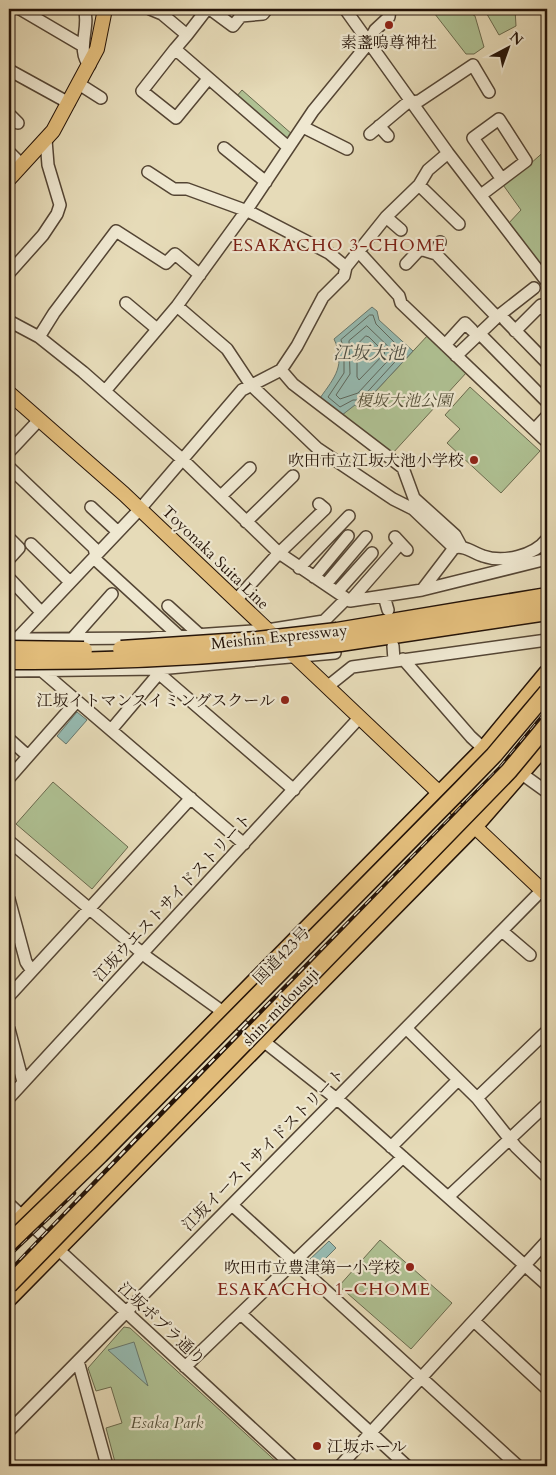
<svg xmlns="http://www.w3.org/2000/svg" width="556" height="1475" font-family="Cardo,'Noto Serif JP',serif">
  <rect width="100%" height="100%" fill="#e6dbb8"/>
  <filter id="stains"><feTurbulence type="fractalNoise" baseFrequency=".004" numOctaves="4"/><feColorMatrix values="0 0 0 0 .2 0 0 0 0 .09 0 0 0 0 .02 0 0 0 .5 -.17"/></filter>
  <radialGradient id="worn" r=".72"><stop offset=".6" stop-color="#630" stop-opacity="0"/><stop offset="1" stop-color="#630" stop-opacity=".3"/></radialGradient>
  <path fill="#afc193" stroke="#6a6a4e" d="M431,9H464L475,16L484,47L474,54H466Z
    M484,9H515L516,26L499,35Z
    M242,90L293,135L286,141L236,97Z
    M547,149V277L507,225L521,210L501,182L530,164Z
    M429,334L467,372L392,454L342,415L355,404L360,408Z
    M470,387L540,451L501,493L447,443L460,429L445,415Z
    M53,782L128,847L92,889L16,824Z
    M380,1240L452,1303L411,1349L339,1286Z
    M124,1327L130,1328L281,1466H116L106,1428L122,1423L111,1387L96,1391L88,1368Z"/>
  <path fill="#96bbb2" stroke="#68786e" d="M372,307L377,311L379,320L413,351L360,408L355,405L342,415L320,398C335,377 346,365 334,339Z
    M77,712L87,720L66,744L57,736Z
    M329,1241L336,1248L314,1270L307,1262Z
    M134,1342L148,1386L108,1350Z"/>
  <g fill="none" stroke-linecap="round" stroke-linejoin="round">
    <path stroke="#5d675d" stroke-width="1" d="M370,315H373L376,324L404,352L360,400H353L340,407L328,397L344,373V349L341,340Z
      M367,326L395,353L358,393L340,399L336,395L350,374L349,341Z
      M366,336L369,337L385,353L359,380L357,377V345Z"/>
    <defs>
      <path id="minor" d="M20,9L83,46
        M84,9C91,25 75,52 90,65
        M150,9L162,14L187,35L175,49L288,147
        M210,9L233,26L241,16L263,14L267,9
        M345,9L448,153L547,282
        M187,35L207,9
        M175,49L142,91L176,118L208,79
        M9,70L69,103
        M79,84L101,98
        M9,114L18,123
        M379,126L388,136
        M303,127L347,149
        M370,134L407,103L419,101L473,65L489,92
        M224,148L266,182
        M9,152L22,165
        M148,172L174,189H187L250,212L329,253L346,267
        M419,185L459,224
        M481,195L526,161L499,119L473,138L501,178
        M386,217L401,230
        M358,251L399,296L401,303L547,442
        M436,254L440,242
        M406,264L420,249L436,254L497,317
        M9,273L43,235L57,214L60,205L48,165L46,140
        M126,303L157,329
        M177,306L227,349L251,385L317,448L393,499L413,509L454,548
        M505,320L547,363
        M9,321L39,337L83,372L183,460L279,553L350,601L422,590L547,559
        M515,331L541,305L547,312
        M479,333L547,402
        M39,337L54,313L116,231L166,263L175,254L200,275
        M445,345L465,323L472,330
        M456,356L497,317L534,288
        M281,370L297,346L323,297L344,276L346,267L386,217L419,185L428,170L448,153
        M105,391L177,306L246,211L313,111L367,45L375,30L389,17L390,9
        M535,429L547,416
        M9,452L39,420
        M9,467L94,548L97,561L180,637
        M221,496L250,468
        M91,507L118,532
        M246,522L293,476
        M395,537L407,550
        M9,538L19,548L9,559
        M31,544L70,582
        M299,568L349,516
        M314,577L348,536
        M9,578L41,612
        M326,584L366,537
        M422,590L454,548C465,545 473,553 483,556C503,563 534,556 547,539
        M337,592L372,553
        M384,596L388,610
        M236,600L277,555L325,509L319,504
        M350,601L400,544
        M168,606L200,635
        M13,639L151,638L267,630L324,621L346,599
        M72,639L112,594
        M393,646L394,660
        M9,647L140,509L242,390L281,370L293,384L403,468L414,498L455,535L461,546
        M403,659L471,737L484,749
        M9,671L158,669L335,653
        M42,671L244,844
        M327,687L352,667L547,640
        M111,730L155,678L158,669L163,677L294,790
        M9,739L28,756
        M522,774L547,792
        M9,778L77,701
        M9,841L148,958L262,1040L343,1104L547,1285
        M9,899L26,962L32,971
        M502,931L530,955
        M9,996L191,798
        M406,1028L477,1098L516,1147L547,1177
        M9,1029L23,1082
        M9,1098L360,717
        M477,1098L547,1031
        M391,1147L458,1080
        M448,1197L547,1104
        M9,1204L293,1466
        M232,1205L518,1466
        M241,1314L407,1466
        M474,1321L547,1389
        M78,1361L106,1462L101,1466
        M185,1367L403,1157
        M9,1431L542,890
        M340,1466L547,1241"/>
      <path id="major" d="M9,179L53,131L97,49L105,9
        M9,393L124,494L547,895"/>
      <path id="highway" d="M337,631L547,596
        M340,643L547,612
        M9,1231L484,749L547,673
        M9,1298L480,820L547,743"/>
    </defs>
    <use href="#minor" stroke="#544534" stroke-width="14"/>
    <use href="#major" stroke="#241308" stroke-width="16"/>
    <use href="#highway" stroke="#241308" stroke-width="19"/>
    <use href="#minor" stroke="#efe8d1" stroke-width="11"/>
    <use href="#major" stroke="#e3be7c" stroke-width="14"/>
    <use href="#highway" stroke="#e3be7c" stroke-width="16"/>
    <defs>
      <path id="rail" d="M9,1255L74,1193
        M9,1272L136,1139L500,768L547,711"/>
    </defs>
    <use href="#rail" stroke="#241308" stroke-width="4.5"/>
    <use href="#rail" stroke="#efe8d1" stroke-width="2.5" stroke-dasharray="8" stroke-linecap="butt"/>
    <defs>
      <path id="highway-bridge" d="M9,649L84,650
        M121,649L257,640L337,631
        M9,661C120,662 229,656 340,643
        M9,1243L100,1155L461,789L494,755L547,692
        M9,1285L509,771L547,725"/>
    </defs>
    <use href="#highway-bridge" stroke="#241308" stroke-width="19" stroke-linecap="butt"/>
    <use href="#highway-bridge" stroke="#e3be7c" stroke-width="16"/>
  </g>
  <g fill="#8f2418" stroke="#efe8d1" stroke-width="2">
    <circle cx="389" cy="25" r="5"/>
    <circle cx="474" cy="460" r="5"/>
    <circle cx="285" cy="700" r="5"/>
    <circle cx="410" cy="1267" r="5"/>
    <circle cx="317" cy="1446" r="5"/>
  </g>
  <g text-anchor="middle" stroke-width="4.5" stroke-linejoin="round" paint-order="stroke">
    <g font-size="16" fill="#241308" stroke="#efe8d1" text-anchor="end">
      <text x="389" y="48" text-anchor="middle">素盞嗚尊神社</text>
      <text x="464" y="466">吹田市立江坂大池小学校</text>
      <text x="275" y="706">江坂イトマンスイミングスクール</text>
      <text x="400" y="1273">吹田市立豊津第一小学校</text>
      <text x="327" y="1452" text-anchor="start">江坂ホール</text>
    </g>
    <g font-size="16" font-style="italic" fill="#555039" stroke="#efe8d1">
      <text x="404" y="406">榎坂大池公園</text>
      <text x="167" y="1428">Esaka Park</text>
    </g>
    <g font-size="16" fill="#241308" stroke="#efe8d1">
      <text transform="translate(216 557) rotate(44)" y="6">Toyonaka Suita Line</text>
      <text transform="translate(279 636) rotate(-6)" y="6">Meishin Expressway</text>
      <text transform="translate(172 897) rotate(-47)" y="6">江坂ウエストサイドストリート</text>
      <text transform="translate(281 955) rotate(-46)" y="6">国道423号</text>
      <text transform="translate(280 1006) rotate(-46)" y="6">shin-midousuji</text>
      <text transform="translate(263 1149) rotate(-45)" y="6">江坂イーストサイドストリート</text>
      <text transform="translate(162 1323) rotate(43)" y="6">江坂ポプラ通り</text>
    </g>
    <g font-size="18" letter-spacing="1" fill="#7a1f14" stroke="#efe8d1">
      <text x="339" y="251">ESAKACHO 3-CHOME</text>
      <text x="324" y="1295">ESAKACHO 1-CHOME</text>
    </g>
    <g font-size="18" font-style="italic" fill="#4c4e44" stroke="#efe8d1">
      <text x="369" y="359">江坂大池</text>
    </g>
  </g>
  <rect width="556" height="1475" fill="none" stroke="#e6dbb8" stroke-width="30"/>
  <rect x="10" y="10" width="536" height="1455" fill="none" stroke="#241308" stroke-width="2.5"/>
  <rect x="15" y="15" width="526" height="1445" fill="none" stroke="#241308"/>
  <g transform="translate(508 48) rotate(41)" stroke="#efe8d1" stroke-width="4" paint-order="stroke">
  <path d="M0-4L9 19L0 12L-9 19Z" fill="#241308"/>
  <text y="-8" font-size="14" font-weight="bold" text-anchor="middle" fill="#241308">N</text>
  </g>
  <rect width="100%" height="100%" filter="url(#stains)"/>
  <rect width="100%" height="100%" fill="url(#worn)"/>
</svg>
